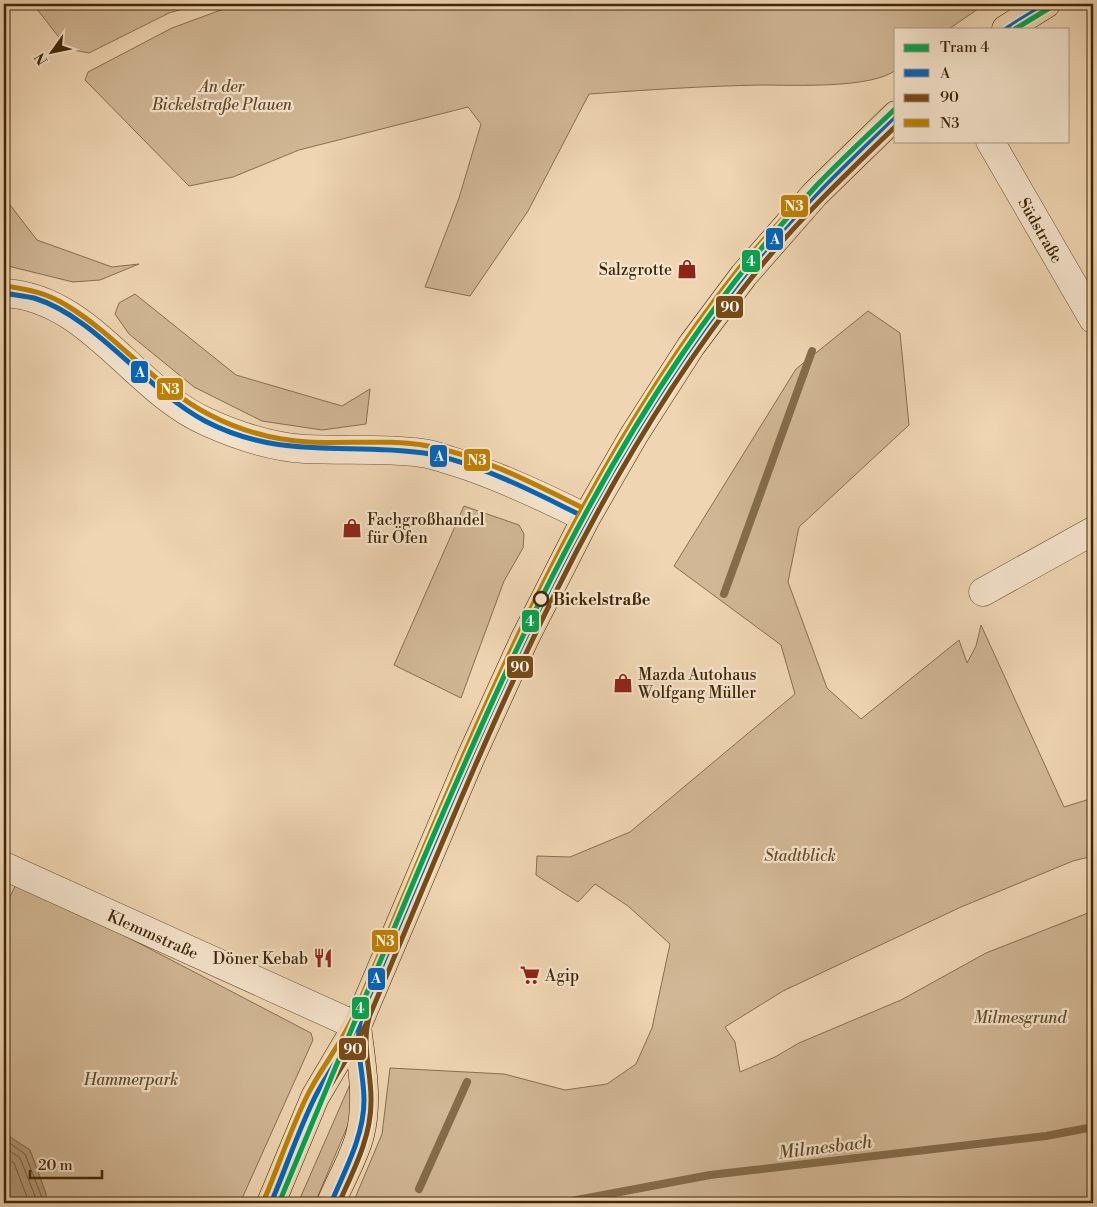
<svg xmlns="http://www.w3.org/2000/svg" width="1097" height="1207" font-family="'Libre Bodoni',serif">
  <rect width="100%" height="100%" fill="#efd5b2"/>
  <filter id="stains"><feTurbulence type="fractalNoise" baseFrequency=".004" numOctaves="4"/><feColorMatrix values="0 0 0 0 .2 0 0 0 0 .09 0 0 0 0 .02 0 0 0 .5 -.17"/></filter>
  <radialGradient id="worn" r=".72"><stop offset=".6" stop-color="#630" stop-opacity="0"/><stop offset="1" stop-color="#630" stop-opacity=".3"/></radialGradient>
  <path fill="#d1b795" stroke="#886f4e" d="M33,4H200L169,13L89,53L68,49Z
    M237,4H985L949,29H896V70C871,89 793,85 761,85C704,86 646,90 589,94L528,211L470,296L425,287L459,198L481,124L468,107L299,150L233,177L189,186L85,80L88,72L172,28Z
    M4,197L37,240L112,267L139,264L100,280L73,282L4,265Z
    M135,294L236,375L342,406L370,389L366,424L322,430L262,421L194,387L129,334L115,314L119,303Z
    M868,311L900,333L909,425L799,527L788,582L827,688L861,719L959,640L967,663L976,646L981,625L1064,807L1093,798V856L1073,861L961,907L783,991L725,1027L735,1042L740,1072L775,1057L799,1043L901,1000L986,953L1093,911V1203H353L382,1134L390,1068L504,1074L565,1090L607,1084L636,1064L652,1028L670,944L628,906L595,884L578,902L536,875L537,856L570,857L630,832L795,694L781,645L674,566L796,369Z
    M464,506L519,525L524,534L523,548L504,581L461,698L394,665Z
    M18,880L311,1033L313,1040L240,1203H45L46,1194L30,1150L4,1133V909Z
    M351,1082L353,1113L315,1203H298Z"/>
  <path fill="#b39a78" stroke="#846c4b" d="M4,1133L30,1150L46,1194L45,1203H4Z"/>
  <g fill="none" stroke-linecap="round" stroke-linejoin="round">
    <path stroke="#786040" stroke-width="1" d="M4,1139L25,1154L41,1195V1203
      M4,1147L20,1158L35,1196L34,1203
      M4,1156L14,1163L27,1197V1203"/>
    <path stroke="#846c4b" stroke-width="8" d="M724,594L812,351
      M419,1189L467,1082
      M561,1203L710,1175L1046,1136L1093,1127"/>
    <defs>
      <path id="minor" d="M990,141L1093,319
        M4,293C89,297 134,390 207,422C238,436 272,447 305,449C344,451 383,448 422,453C433,454 444,459 455,462C500,476 544,497 586,518
        M983,592L1093,531
        M4,866L357,1026"/>
      <path id="major" d="M1006,29L1046,4
        M271,1203L315,1097L357,1026L470,759L525,638L586,518L634,435L691,346L744,275L815,194L896,115
        M331,1203C340,1181 354,1158 360,1135C369,1099 361,1062 357,1026"/>
    </defs>
    <use href="#minor" stroke="#6a5232" stroke-width="29"/>
    <use href="#major" stroke="#3e2707" stroke-width="29"/>
    <use href="#minor" stroke="#f5e4cd" stroke-width="28"/>
    <use href="#major" stroke="#efd5b2" stroke-width="28"/>
    <defs>
      <path id="bus-1" d="M1006,29L1046,4
        M4,293C14,295 24,296 34,298C96,317 145,389 205,421C282,461 346,442 424,453C474,461 541,495 586,518
        M271,1203C286,1168 298,1131 315,1097C328,1071 348,1047 359,1020C468,764 569,497 743,277C789,218 843,167 896,115
        M331,1203C345,1170 364,1136 364,1100C364,1071 353,1044 362,1015"/>
      <path id="bus-2" d="M279,1203C293,1169 305,1132 323,1099C336,1073 355,1049 367,1022C475,767 575,500 749,281C793,225 845,175 896,126
        M339,1203C353,1171 371,1138 371,1102C372,1073 361,1046 369,1018"/>
      <path id="bus-3" d="M5,286C27,289 47,293 66,305C118,336 155,387 210,415C239,430 274,440 308,442C348,444 389,439 428,446C483,456 540,487 589,511
        M264,1200C279,1165 291,1128 308,1094C321,1068 341,1044 353,1017C462,760 562,492 737,271C784,213 838,162 891,110"/>
    </defs>
    <use href="#bus-1" stroke="#f5e4cd" stroke-width="9"/>
    <use href="#bus-2" stroke="#f5e4cd" stroke-width="9"/>
    <use href="#bus-3" stroke="#f5e4cd" stroke-width="9"/>
    <use href="#bus-1" stroke="#0065bd" stroke-width="5"/>
    <use href="#bus-2" stroke="#774a15" stroke-width="5"/>
    <use href="#bus-3" stroke="#c08002" stroke-width="5"/>
    <defs>
      <path id="tram-1" d="M1015,29L1056,4
        M279,1203C326,1089 374,976 422,862C497,686 575,511 683,353C723,294 769,236 818,184C843,158 870,133 896,108"/>
    </defs>
    <use href="#tram-1" stroke="#f5e4cd" stroke-width="9"/>
    <use href="#tram-1" stroke="#00a651" stroke-width="5"/>
  </g>
  <defs>
    <symbol id="shop-bare" viewBox="-9 -9 18 18"><path d="M-5-2.5h2.3a2.7 3.5 0 0 1 5.4 0H5L5.5 6h-11ZM-1.5-2.5h3a1.5 2.3 0 0 0-3 0Z" fill="#8f2418" stroke="#f5e4cd" stroke-width="2.5" paint-order="stroke"/></symbol>
    <symbol id="restaurant-bare" viewBox="-9 -9 18 18"><path d="M-5-6h1v4h1v-4h1v4h1v-4h1v5L-1.5 .5V6h-2V.5L-5-1ZM5-6V6H3V1.5H1.5Q1.5-4 5-6Z" fill="#8f2418" stroke="#f5e4cd" stroke-width="2.5" paint-order="stroke"/></symbol>
    <symbol id="supermarket-bare" viewBox="-9 -9 18 18"><path d="M-6-5.5h2.5l.6 2H6L4.5 2H-2.5L-4.4-4H-6ZM-1.5 3.2a1.3 1.3 0 1 0 .1 0ZM3 3.2a1.3 1.3 0 1 0 .1 0Z" fill="#8f2418" stroke="#f5e4cd" stroke-width="2.5" paint-order="stroke"/></symbol>
  </defs>
  <g fill-rule="evenodd">
    <use href="#shop-bare" x="673" y="255" width="28" height="28"/>
    <use href="#shop-bare" x="338" y="514" width="28" height="28"/>
    <use href="#shop-bare" x="609" y="669" width="28" height="28"/>
    <use href="#restaurant-bare" x="309" y="944" width="28" height="28"/>
    <use href="#supermarket-bare" x="516" y="961" width="28" height="28"/>
  </g>
  <circle fill="#f5e4cd" stroke="#3e2707" stroke-width="2.5" cx="541" cy="599" r="7"/>
  <g text-anchor="middle" stroke-width="4.5" stroke-linejoin="round" paint-order="stroke">
    <g font-size="16" font-style="italic" fill="#634b2a" stroke="#f5e4cd">
      <text x="222" y="92">An der<tspan x="222" dy="18">Bickelstraße Plauen</tspan></text>
      <text x="800" y="861">Stadtblick</text>
      <text x="1020" y="1023">Milmesgrund</text>
      <text x="131" y="1085">Hammerpark</text>
    </g>
    <g font-size="16" fill="#3e2707" stroke="#f5e4cd">
      <text transform="translate(1041 230) rotate(60)" y="6">Südstraße</text>
      <text transform="translate(153 934) rotate(24)" y="6">Klemmstraße</text>
    </g>
    <g font-size="16" fill="#3e2707" stroke="#f5e4cd" text-anchor="start">
      <text x="672" y="275" text-anchor="end">Salzgrotte</text>
      <text x="367" y="525">Fachgroßhandel<tspan x="367" dy="18">für Öfen</tspan></text>
      <text x="638" y="680">Mazda Autohaus<tspan x="638" dy="18">Wolfgang Müller</tspan></text>
      <text x="308" y="964" text-anchor="end">Döner Kebab</text>
      <text x="545" y="981">Agip</text>
    </g>
    <g font-size="16" font-weight="bold" fill="#3e2707" stroke="#f5e4cd" text-anchor="start">
      <text x="553" y="605">Bickelstraße</text>
    </g>
    <g font-size="18" font-style="italic" fill="#614a29" stroke="#f5e4cd">
      <text transform="translate(825 1147) rotate(-7)" y="6">Milmesbach</text>
    </g>
  </g>
  <g stroke="#f5e4cd" stroke-width="2">
    <rect x="780" y="194" width="29" height="24" rx="5" fill="#c08002"/>
    <rect x="765" y="227" width="19" height="24" rx="5" fill="#0065bd"/>
    <rect x="741" y="249" width="20" height="24" rx="5" fill="#00a651"/>
    <rect x="715" y="295" width="29" height="24" rx="5" fill="#774a15"/>
    <rect x="130" y="360" width="19" height="24" rx="5" fill="#0065bd"/>
    <rect x="156" y="377" width="28" height="24" rx="5" fill="#c08002"/>
    <rect x="429" y="444" width="19" height="24" rx="5" fill="#0065bd"/>
    <rect x="463" y="448" width="28" height="24" rx="5" fill="#c08002"/>
    <rect x="521" y="609" width="19" height="24" rx="5" fill="#00a651"/>
    <rect x="506" y="655" width="28" height="24" rx="5" fill="#774a15"/>
    <rect x="371" y="929" width="28" height="24" rx="5" fill="#c08002"/>
    <rect x="367" y="967" width="19" height="24" rx="5" fill="#0065bd"/>
    <rect x="351" y="996" width="19" height="24" rx="5" fill="#00a651"/>
    <rect x="338" y="1037" width="29" height="24" rx="5" fill="#774a15"/>
  </g>
  <g font-size="14" text-anchor="middle" font-weight="bold" fill="#fff">
    <text x="794" y="211">N3</text>
    <text x="775" y="244">A</text>
    <text x="751" y="266">4</text>
    <text x="730" y="312">90</text>
    <text x="140" y="377">A</text>
    <text x="170" y="394">N3</text>
    <text x="439" y="461">A</text>
    <text x="477" y="465">N3</text>
    <text x="530" y="626">4</text>
    <text x="520" y="672">90</text>
    <text x="385" y="946">N3</text>
    <text x="376" y="983">A</text>
    <text x="360" y="1013">4</text>
    <text x="353" y="1054">90</text>
  </g>
  <rect width="1097" height="1207" fill="none" stroke="#efd5b2" stroke-width="20"/>
  <rect x="5" y="5" width="1087" height="1197" fill="none" stroke="#3e2707" stroke-width="2.5"/>
  <rect x="10" y="10" width="1077" height="1187" fill="none" stroke="#3e2707"/>
  <rect x="894" y="28" width="175" height="115" fill="#f5e4cd" stroke="#ac987e"/>
  <rect x="904" y="44" width="25" height="8" fill="#00a651" stroke="#ac987e"/>
  <text x="940" y="52" font-size="15" fill="#3e2707">Tram 4</text>
  <rect x="904" y="69" width="25" height="8" fill="#0065bd" stroke="#ac987e"/>
  <text x="940" y="78" font-size="15" fill="#3e2707">A</text>
  <rect x="904" y="94" width="25" height="8" fill="#774a15" stroke="#ac987e"/>
  <text x="940" y="102" font-size="15" fill="#3e2707">90</text>
  <rect x="904" y="119" width="25" height="8" fill="#c08002" stroke="#ac987e"/>
  <text x="940" y="128" font-size="15" fill="#3e2707">N3</text>
  <g transform="translate(52 52) rotate(237)" stroke="#f5e4cd" stroke-width="4" paint-order="stroke">
  <path d="M0-4L9 19L0 12L-9 19Z" fill="#3e2707"/>
  <text y="-8" font-size="14" font-weight="bold" text-anchor="middle" fill="#3e2707">N</text>
  </g>
  <path d="M30 1170v8h72v-8" fill="none" stroke="#3e2707" stroke-width="2.5"/>
  <text x="38" y="1170" font-size="15" fill="#3e2707" stroke="#f5e4cd" stroke-width="4" paint-order="stroke">20 m</text>
  <rect width="100%" height="100%" filter="url(#stains)"/>
  <rect width="100%" height="100%" fill="url(#worn)"/>
</svg>
